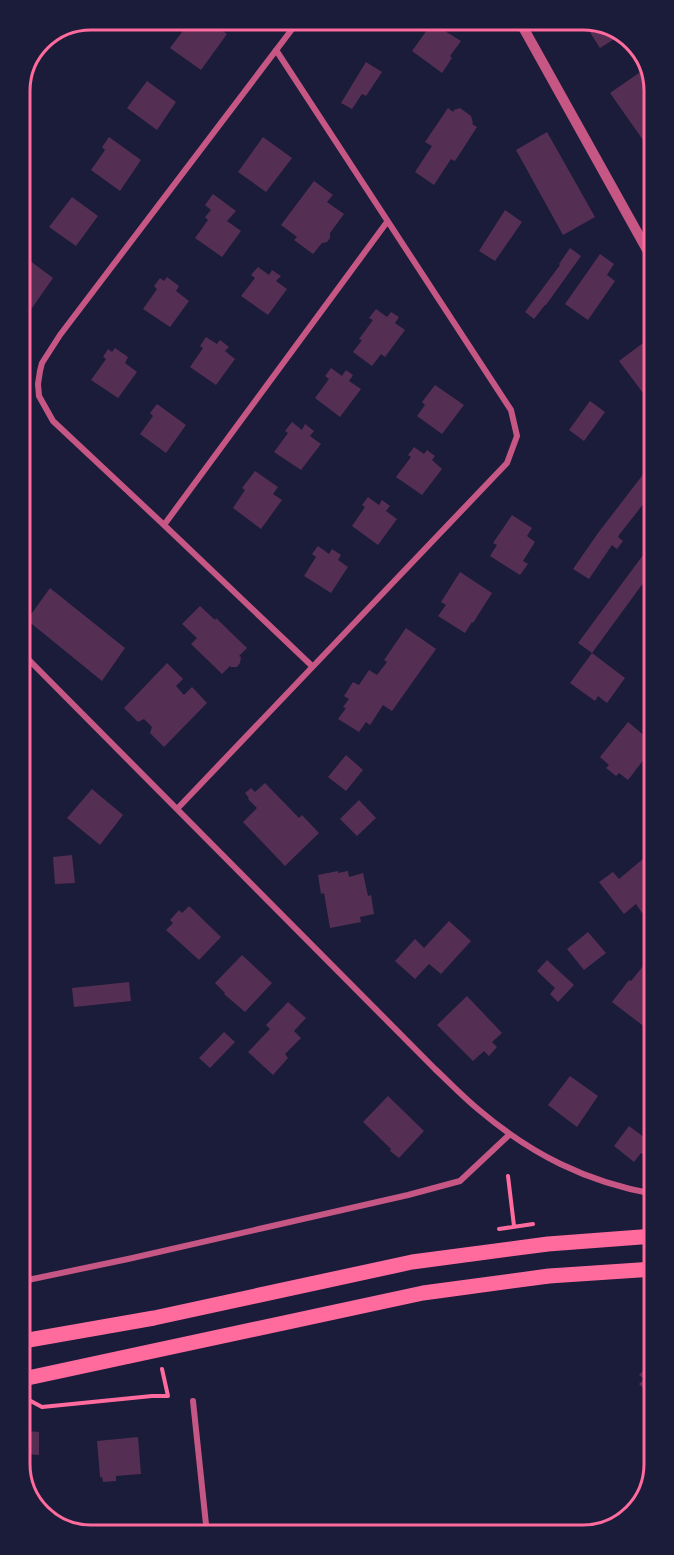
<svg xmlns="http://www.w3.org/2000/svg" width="674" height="1555" font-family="Cabin,sans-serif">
  <rect width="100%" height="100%" fill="#1b1b3a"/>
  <path fill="#542f53" d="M191,20H206L227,34L201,70L170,48Z
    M582,20H588L624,33L600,48Z
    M432,23L461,41L450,56L452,58L442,73L412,51Z
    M366,62L382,72L366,96L362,94L352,109L341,103Z
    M649,66L651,68V134L643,140L610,93Z
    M147,81L176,102L157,130L127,108Z
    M448,108L453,112L454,110L460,108L471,116L473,123L472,124L477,127L455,161L451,159L434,185L415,172L432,146L425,142Z
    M547,132L595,217L563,235L516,150Z
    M109,137L141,160L120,191L91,170L105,150L102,147Z
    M263,137L292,158L266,192L238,172Z
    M651,158V182L644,169Z
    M314,181L333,195L327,202L344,214L330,233V238L327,242L322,243L313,254L294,240L297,237L281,225Z
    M213,194L236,211L227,221L241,231L222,257L195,238L208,220L205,217L211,210L205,205Z
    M72,197L98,216L76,246L49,227Z
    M505,210L522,222L495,261L479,251Z
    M570,248L581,256L546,305H545L534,319L525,312L560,265L559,264Z
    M600,254L614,264L607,275L615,281L588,320L565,304Z
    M25,257L53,278L32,308L20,299V265Z
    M258,267L269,275L272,270L281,276L276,281L287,289L268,315L241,296L255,278L251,275Z
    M167,277L179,286L176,291L189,301L170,327L143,309L157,289L154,286L160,278L164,281Z
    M376,309L387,317L391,312L399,317L395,323L405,330L385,357L381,354L372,366L353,352L362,340L359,339L373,320L369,318Z
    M206,337L217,344L220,340L229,347L225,351L235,359L216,385L190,367L203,348L200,346Z
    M647,340L651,347L652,405L619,361Z
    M115,348L128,357L125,363L137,372L118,398L91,380L106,359L103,357L108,349L112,352Z
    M331,368L342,376L346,370L353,375L349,381L361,389L340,417L315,398L329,379L325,376Z
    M435,385L464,405L442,434L417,416L425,405L422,402Z
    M590,401L605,412L584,441L569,430Z
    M157,404L186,425L166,453L140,434L153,416L150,413Z
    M292,422L302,430L305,424L314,431L310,436L321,444L301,470L274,452L288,433L285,431Z
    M414,447L424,454L427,450L435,456L432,460L442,469L422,495L396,477L411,457L408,455Z
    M648,468L652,471V493L619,535L618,537L623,541L617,549L612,545L589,579L573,569L598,533Z
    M255,471L278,487L273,494L282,500L261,529L233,508L245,490L242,488Z
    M368,497L379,505L382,500L390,506L386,511L397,519L378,545L352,526L365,507L362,505Z
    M512,515L532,528L527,536L535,542L523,561L528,564L520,575L490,556L497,545L493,543Z
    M318,546L329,554L332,549L341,555L338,560L348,567L331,593L304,576L316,557L312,554Z
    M646,551L652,556V571L592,653L578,643Z
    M460,572L492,593L473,623L472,622L465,633L438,616L446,605L441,602Z
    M50,588L125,648L102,681L27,620Z
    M200,606L215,620L216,618L247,648L239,656L241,657L240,663L237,667H231L230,666L222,674L191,644L197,638L182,624Z
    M406,628L436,649L392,711L383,705L370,725L366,722L359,732L338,719L346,708L343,707L349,699L344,696L353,682L359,685L369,670L377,675L387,662L384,660Z
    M592,653L625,678L607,703L598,696L595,701L570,683Z
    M167,663L183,679L176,686L184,695L192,687L207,703L164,747L150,733L152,727L144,719L138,722L124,708Z
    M628,722L652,742L653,756L648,761L645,758L628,780L619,773L616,776L606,768L609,765L600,757Z
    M346,755L363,770L346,791L328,777Z
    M265,783L299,818L302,815L319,833L285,866L243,822L257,808L248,799L249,798L245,793L251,788L255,792Z
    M92,789L123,815L100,845L67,818Z
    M359,800L376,818L357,836L340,819Z
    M72,855L75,883L55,884L53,857Z
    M644,858L653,870V905L642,913L636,904L624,914L599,882L613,872L619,879Z
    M338,871V873L348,871L349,877L363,873L368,896L371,895L374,914L360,917L361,922L330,928L324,893L321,894L318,875Z
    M189,906L221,937L199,960L166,930L173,923L170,920L179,910L182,913Z
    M449,921L471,941L441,974L429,964L415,979L395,961L415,939L424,948Z
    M588,932L606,953L584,970L567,949Z
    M242,955L272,983L245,1012L224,994L225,993L215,983Z
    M653,957V1027L650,1031L612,1002L629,980L631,981L648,960L650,961Z
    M547,960L574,985L558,1002L550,994L555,988L537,971Z
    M129,982L131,1001L74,1007L72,988Z
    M467,996L502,1033L492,1042L497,1047L489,1056L484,1051L473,1061L437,1025Z
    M288,1002L306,1018L294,1031L301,1038L285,1054L288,1058L273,1075L248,1052L270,1029L266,1025Z
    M224,1032L235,1042L210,1068L199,1058Z
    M570,1076L598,1096L577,1127L548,1105Z
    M388,1096L424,1131L399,1158L390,1151L391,1149L363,1122Z
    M629,1126L653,1144L645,1156L641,1153L634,1162L614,1146Z
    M650,1364L654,1368V1399L639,1384L644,1379L639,1375Z
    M27,1431L39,1432V1455L23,1454V1434Z
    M138,1437L141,1474L116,1476V1481L103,1482L102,1477H100L97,1441Z
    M131,1530L132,1535H96V1534Z"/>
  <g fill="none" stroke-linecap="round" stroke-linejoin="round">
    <path stroke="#ff6b9d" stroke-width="4" d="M508,1176L514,1226
      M499,1229L533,1224
      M27,1399L42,1407L152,1396H168L162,1369"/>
    <path stroke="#c65784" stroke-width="6" d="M299,20L60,335L42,363L40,371L38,384L39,396L53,421L164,525L312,666
      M164,525L387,222
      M21,652L435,1069C450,1083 463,1097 479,1110C531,1154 586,1182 654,1194
      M177,809L507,463L517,436L511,410L276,50
      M23,1281L128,1259L408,1195L460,1181L509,1135
      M193,1401L207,1534"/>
    <path stroke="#c65784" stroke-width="10" d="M519,20L651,257"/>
    <path stroke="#ff6b9d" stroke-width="15" d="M23,1341L154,1318L412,1262L548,1244L654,1236
      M23,1379L423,1293L549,1276L654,1269"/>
  </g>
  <path d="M0 0H674V1555H0ZM91 30H583A61 61 0 0 1 644 91V1464A61 61 0 0 1 583 1525H91A61 61 0 0 1 30 1464V91A61 61 0 0 1 91 30Z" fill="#1b1b3a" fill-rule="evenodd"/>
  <path fill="none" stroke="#ff6b9d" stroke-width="3" d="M91 30H583A61 61 0 0 1 644 91V1464A61 61 0 0 1 583 1525H91A61 61 0 0 1 30 1464V91A61 61 0 0 1 91 30Z"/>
</svg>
